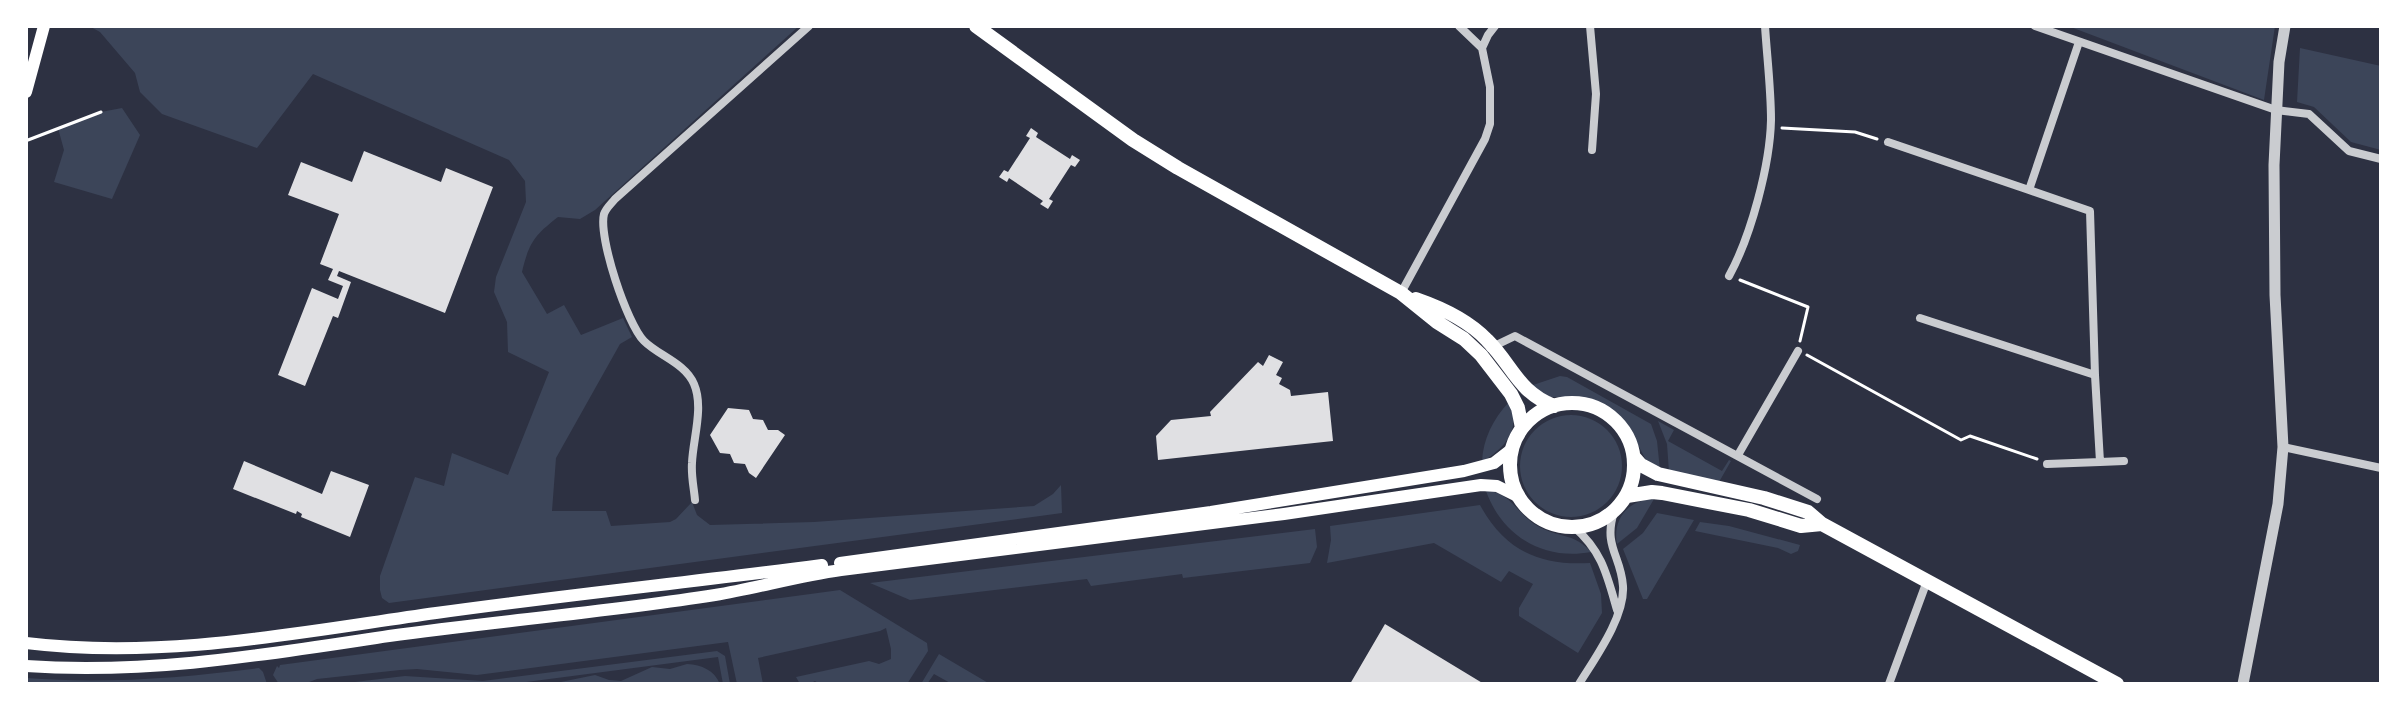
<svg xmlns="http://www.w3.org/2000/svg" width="2407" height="710" font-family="Helvetica,sans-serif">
  <rect width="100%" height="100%" fill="#2d3142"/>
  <path fill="#3c4559" d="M89,26H799L595,210L580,219L558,217C535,235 529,242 522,272L547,314L564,305L581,335L623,318L632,337L620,344L556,458L552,511H606L611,526L670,522L676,519L692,502L697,515L710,525L814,522L1034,506L1053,494L1061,485L1062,513L389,603L382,598L380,590V576L415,477L444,486L452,453L508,475L549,372L508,352L507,322L494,292L496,277L526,202L525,181L509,160L313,74L257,148L162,114L140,92L135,73L100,32Z
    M2068,26H2275L2264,100Z
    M2300,48L2381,66V150L2351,142L2314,107L2297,102Z
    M122,108L140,135L112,199L54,182L64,150L58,128L101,112Z
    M1560,376L1567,377L1651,424L1657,441L1660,470L1647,462L1627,424L1610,408L1600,402L1581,397H1549L1530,386Z
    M1509,402C1522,429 1505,448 1482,462C1483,439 1493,419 1509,402Z
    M1520 466a51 51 0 1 1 102 0a51 51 0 1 1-102 0Z
    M1658,421L1674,430L1668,441L1722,471L1729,460L1731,461L1719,482L1669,472L1667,444Z
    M1486,491C1510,491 1517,514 1536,525C1556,538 1574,532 1591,552C1544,561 1502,536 1486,491Z
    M1654,499L1637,528L1617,544C1612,519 1629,499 1654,499Z
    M1480,505C1505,551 1540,566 1590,563L1601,594L1602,613L1578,653L1519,616V608L1533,584L1509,571L1501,582L1434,543L1327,563L1331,540L1330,526Z
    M1657,513L1694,520L1647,599H1643L1623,549L1643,533Z
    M1700,522L1729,526L1800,545L1798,551L1791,554L1778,548L1695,531Z
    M1315,529L1317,547L1310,563L1183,578L1182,574L1091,586L1087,579L910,600L870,583Z
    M840,590L927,643L928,651L907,684H819L815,681L809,684H800L796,677L869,661L879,664L891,659V649L886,628L880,631L758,658L763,684H737L728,642L477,675L417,669L400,670L317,679L304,684H279L273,675L277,666L279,668L280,665Z
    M717,651L725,656L730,684H723L718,657L511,684H338L405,676L483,681Z
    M939,654L990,684H952L934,674L927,684H921Z
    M687,664C702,665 714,670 720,684H551L595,675L609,680L621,681L652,667L670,669Z
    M259,668L263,672L267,684H26V678C104,684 181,678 259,668Z"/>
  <path fill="#e0e0e3" d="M1031,128L1038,133L1036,137L1070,159L1072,155L1080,160L1075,167L1071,165L1049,199L1053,201L1048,209L1040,204L1043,201L1009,178L1007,182L999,177L1004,170L1008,172L1030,138L1026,136Z
    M364,151L441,182L446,168L493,187L445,313L339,271L337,276L351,282L338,318L333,316L305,386L278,375L312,288L338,299L343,286L328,280L333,269L320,264L339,214L288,195L301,162L352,182Z
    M1269,355L1283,362L1276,375L1282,378L1279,384L1290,390L1291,396L1328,392L1333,441L1158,460L1156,436L1171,420L1211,416L1210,412L1258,362L1263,366Z
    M728,408L749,410L753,419L763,420L768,430H778L785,435L756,478L749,473L745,464L734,463L730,454L720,453L710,435Z
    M244,461L322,494L331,471L369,485L350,537L301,517L302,514L297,511L296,514L233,489Z
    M1385,624L1484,684H1350Z"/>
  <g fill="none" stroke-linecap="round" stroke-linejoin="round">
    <path stroke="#fff" stroke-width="3" d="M1782,128L1855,132L1877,139
      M28,140L101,112
      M1740,280L1808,307L1800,341
      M1807,355L1961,440L1970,436L2037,459"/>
    <path stroke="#caccd0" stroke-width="8" d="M1459,26L1482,48
      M1590,26L1596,94L1592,150
      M2035,26L2276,110L2309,114L2349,151L2381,159
      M1888,142L2029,190L2079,42
      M1729,276C1751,236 1770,165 1771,120C1771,89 1767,57 1765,26
      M1401,293L1485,139L1490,124V87L1482,48L1488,35L1495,26
      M1920,318L2095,375L2090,211L2029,190
      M1490,348L1515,336L1817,499
      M2095,375L2100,462L2124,461
      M2283,447L2381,468
      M1738,455L1798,351
      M2047,464L2100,462
      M695,500C694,488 691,476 692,463C693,439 704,407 694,384C685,363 659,356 644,341C627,324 598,237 604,214C606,208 611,204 615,199L809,26
      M1574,527C1602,551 1607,575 1617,610
      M1579,684C1595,658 1625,617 1623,586C1621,556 1603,546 1614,512
      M1889,684L1927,581"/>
    <path stroke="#caccd0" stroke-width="11" d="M2243,684L2278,504L2283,447L2275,295L2274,165L2279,62L2285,26"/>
    <path stroke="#fff" stroke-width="12" d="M26,92L44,26
      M840,563L1211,512L1464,471L1494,463L1512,449
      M26,643C165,660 300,632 436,613C565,595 693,582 822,565
      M26,666C148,675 269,654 389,636C498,621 607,612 715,595C757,588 798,576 841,570L1284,514L1481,485L1497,486L1517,496"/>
    <path stroke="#fff" stroke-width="14" d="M976,26L1133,140L1178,168L1401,293L1437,322L1464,339L1481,355L1511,394L1518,408L1522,428
      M1416,299C1442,308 1468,320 1487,340C1513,366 1518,392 1554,406
      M1510 465a62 62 0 1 1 124 0a62 62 0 1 1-124 0Z
      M1634,457L1641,465L1658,474L1764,498L1808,512L1822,524L2117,684
      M1627,496L1652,492L1662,493L1749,510L1801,526L1822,524"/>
  </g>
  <rect width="2407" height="710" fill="none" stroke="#ffffff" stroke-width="56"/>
</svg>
